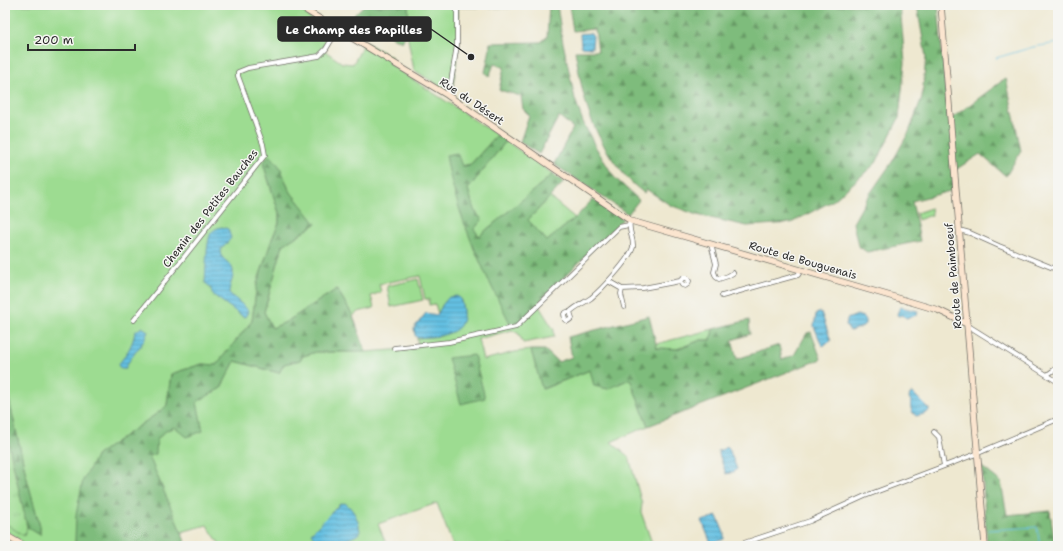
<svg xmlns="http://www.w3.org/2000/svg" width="1063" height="551" font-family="'Shantell Sans',sans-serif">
  <defs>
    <pattern id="forest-firs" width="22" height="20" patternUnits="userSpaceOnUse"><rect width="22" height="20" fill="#7ebc7b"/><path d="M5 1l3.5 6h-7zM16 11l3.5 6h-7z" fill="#679965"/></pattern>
    <pattern id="park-tufts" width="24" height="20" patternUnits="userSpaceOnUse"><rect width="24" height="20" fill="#9ddc91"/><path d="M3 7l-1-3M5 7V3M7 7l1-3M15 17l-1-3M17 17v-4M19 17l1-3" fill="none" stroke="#87bd7d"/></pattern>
    <pattern id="water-rules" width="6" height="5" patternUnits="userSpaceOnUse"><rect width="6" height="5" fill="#64c0e2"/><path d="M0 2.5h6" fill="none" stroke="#539cb7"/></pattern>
  </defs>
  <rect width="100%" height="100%" fill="#f6f6f2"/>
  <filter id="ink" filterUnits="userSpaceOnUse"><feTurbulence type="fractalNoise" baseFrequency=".025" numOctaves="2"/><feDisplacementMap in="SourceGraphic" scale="8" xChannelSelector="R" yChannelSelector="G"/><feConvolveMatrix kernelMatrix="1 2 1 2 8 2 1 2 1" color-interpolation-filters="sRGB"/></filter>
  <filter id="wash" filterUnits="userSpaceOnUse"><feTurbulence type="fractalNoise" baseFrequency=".012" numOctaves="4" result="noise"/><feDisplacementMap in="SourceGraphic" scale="16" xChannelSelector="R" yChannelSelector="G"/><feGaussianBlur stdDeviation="0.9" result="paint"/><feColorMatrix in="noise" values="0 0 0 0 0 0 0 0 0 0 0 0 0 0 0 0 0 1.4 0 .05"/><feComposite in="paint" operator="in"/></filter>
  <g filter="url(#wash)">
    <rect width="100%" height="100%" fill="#eee8d0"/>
    <path fill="#9ddc91" stroke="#64845e" d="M5,5H314L308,17L331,30L322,49L342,63L353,64L365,42L392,57L388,63L497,135L471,164L462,166L467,228L474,249L519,322L537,303L554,330V337L523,343L519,334L512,330L478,339L483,360L515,352L531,350L543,389L590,370L608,389L630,378L648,426L611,442L629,457L642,504L641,512L653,546H453L437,503L378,524L387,546H371L368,541L359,546H221L207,525L181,532L148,456L157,439L167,430L175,427L196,402L221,388L235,361L279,373L284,364L300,360L303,356L316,352H366L418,348L417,338L441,336L461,324C463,316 464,305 459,297L443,304L438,314L435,304L429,305V299H425L420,276L379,284L381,292L371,296L374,308L358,312L353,316L337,289L286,322L272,328L264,312L283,245L315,224L289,190L280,167L263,163L279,213V223L272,239L257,284L252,321L216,365L202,364L171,374L167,405L162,410L96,456L75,542L77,546H21L23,542L5,530V474L15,472L20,493L40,535V527L27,479L5,382Z
      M408,5H458L459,44L452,94L414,70L407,34L409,30Z
      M506,141L553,174L479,236L474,229L482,220L474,210L468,189Z
      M550,197L575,218L547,241L528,220Z
      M931,208L932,215L918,220L916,213Z
      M418,279L423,300L391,307L387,286Z
      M713,329L711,340H701L677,349L657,348L656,344Z"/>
    <path fill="url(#forest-firs)" stroke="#547453" d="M364,5H408L409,30L402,42L356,19L345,31L341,28Z
      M458,5H510V8L458,7Z
      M549,5H557L562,38L575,99L583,122L595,146L614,177L639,200L628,214L554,164L573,128L559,116L539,154L520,142L529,115L523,109L521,96L499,90L504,67L494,64L489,77L485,72C487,62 490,54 490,43L541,42L547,37Z
      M569,5H900L905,63L899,118L876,163L834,200L791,223L747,226L697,215L670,205L646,189L644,193C615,172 592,130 584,96C580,81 578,66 575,51H598L595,29L573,31Z
      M917,5H938L948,121L1006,78L1021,151L1006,176L980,154L952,172L954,190L912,201L920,241L867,252L858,246L853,223L867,198L892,162L909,132L922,97L926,57Z
      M497,135L506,141L468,189L474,210L482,220L474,229L479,236L553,174L564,182L528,220L547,241L575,218L593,199L623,219L519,322L510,323C482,269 456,215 446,155L457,153L462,166L471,164Z
      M270,155L280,167L289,190L316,224L283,245L264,312L272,328L286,322L337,289L353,316L366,352H316L303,356L300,360L284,364L279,373L235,361L221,388L197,402L203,431L187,437L175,427L167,430L157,439L156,454L149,456L187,546H77L75,542L76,515L83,480L97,455L162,410L167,405L171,374L202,364L216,365L252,321L257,284L272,239L279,223V213L263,163Z
      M649,316L657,348L677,349L701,340H711L713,329L749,320L750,334L732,340L737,359L779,345L782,360L794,355L807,333L811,332L821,359L648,426L630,379L608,389L594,386L590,370L542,389L531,350H545L558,362L572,357L568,337Z
      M474,355L485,398L461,404L448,358Z
      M5,382L27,479L40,527V535L27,527L5,428Z
      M982,467L1001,482L1007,515L1050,511L1055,546H987Z"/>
    <path fill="url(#park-tufts)" stroke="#64845e" d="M5,428L27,527L24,536L5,523Z"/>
    <path fill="url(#water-rules)" stroke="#487686" d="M591,33L593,36L592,48L581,47L580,34Z
      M222,227L228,229L231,238C228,242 225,245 222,248C215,258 232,261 233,271C234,279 229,285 229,293L247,309L248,312L245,317L242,316L212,294C212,289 210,286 205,283C206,271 206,242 211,233C214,229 218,228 222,227Z
      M457,296C462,300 462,305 463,311C466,337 436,336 417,338L415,335L414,328L426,313L437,315L443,304L449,297Z
      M900,307L918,311L917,315L906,318L903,315L898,316L897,314Z
      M821,312L831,341L822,346L814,326L816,314Z
      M857,315L863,317L865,320V324L860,328L850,331L846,325L847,319Z
      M142,327L148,331C144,346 131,354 125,369H121L118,365C126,355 133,345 135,332Z
      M913,393L929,409V411L924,414L916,416C911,412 910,407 911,401L909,398L910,394Z
      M728,447L737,469L734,472L726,474L718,451Z
      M345,503C354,510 359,520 360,532L357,535L333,546H320L311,533L340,504Z
      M717,516L724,533V539C720,541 714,543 710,541L702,521Z"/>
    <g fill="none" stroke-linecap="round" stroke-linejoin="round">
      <path stroke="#64c0e2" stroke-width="1" d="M996,58L1033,47L1058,43
        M988,530L1037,527L1040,546"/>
    </g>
  </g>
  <g filter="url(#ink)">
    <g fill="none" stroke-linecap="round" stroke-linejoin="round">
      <defs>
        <path id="street" d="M447,95L451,82L457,45V5
          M959,230L970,233L999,246L1058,270
          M711,244L716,264L714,272L716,277L719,279L728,276L733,273
          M608,281L622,289L643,288L680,281L683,278H687L689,281L688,284L685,286L682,285L680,281
          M622,289L621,294L624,307
          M722,296L798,275L801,270
          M570,312L572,318L568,321L565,320L564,314L567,312H570C576,306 584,303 591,298C601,290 630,259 633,247C634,239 628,231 630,223
          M134,320L265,155L263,144L238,76V72L248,68L319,56L326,49L338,29
          M967,325L1058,382
          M394,348L449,342L516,327L619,227L629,225
          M1047,375L1058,367
          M934,432L939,437L944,466
          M735,546L810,521L865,496L976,454L1058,419"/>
        <path id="secondary" d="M297,5L447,95L631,221L901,299L938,310L967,324
          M941,5L985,546
          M5,535L24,546"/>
      </defs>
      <use href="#street" stroke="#6f6d65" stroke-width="5.5"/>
      <use href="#secondary" stroke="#6f6d65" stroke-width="7"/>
      <use href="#street" stroke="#fff" stroke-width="4"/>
      <use href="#secondary" stroke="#fbe5cf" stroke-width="5.5"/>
    </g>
  </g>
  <g text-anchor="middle" stroke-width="3" stroke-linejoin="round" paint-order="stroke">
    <g font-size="11" fill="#2b2b2b" stroke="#f6f6f2">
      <text transform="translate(472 101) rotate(34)" y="4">Rue du Désert</text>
      <text transform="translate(210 208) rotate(-52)" y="4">Chemin des Petites Bauches</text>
      <text transform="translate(803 260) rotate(16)" y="4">Route de Bouguenais</text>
      <text transform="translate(953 276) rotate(-95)" y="4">Route de Paimboeuf</text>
    </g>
  </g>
  <path fill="none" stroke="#2b2b2b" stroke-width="1.5" d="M471 57L431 29"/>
  <circle fill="#2b2b2b" stroke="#f6f6f2" stroke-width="1.5" cx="471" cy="57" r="4"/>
  <rect fill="#2b2b2b" stroke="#2b2b2b" stroke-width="1.5" x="278" y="17" width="153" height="24" rx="4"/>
  <g font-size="12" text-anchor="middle" font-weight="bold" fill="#fff">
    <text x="354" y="34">Le Champ des Papilles</text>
  </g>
  <rect width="1063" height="551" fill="none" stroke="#f6f6f2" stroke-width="20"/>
  <path d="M28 44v6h107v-6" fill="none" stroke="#2b2b2b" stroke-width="2"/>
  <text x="34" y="44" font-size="12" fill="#2b2b2b" stroke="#f6f6f2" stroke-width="3" paint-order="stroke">200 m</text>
</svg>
